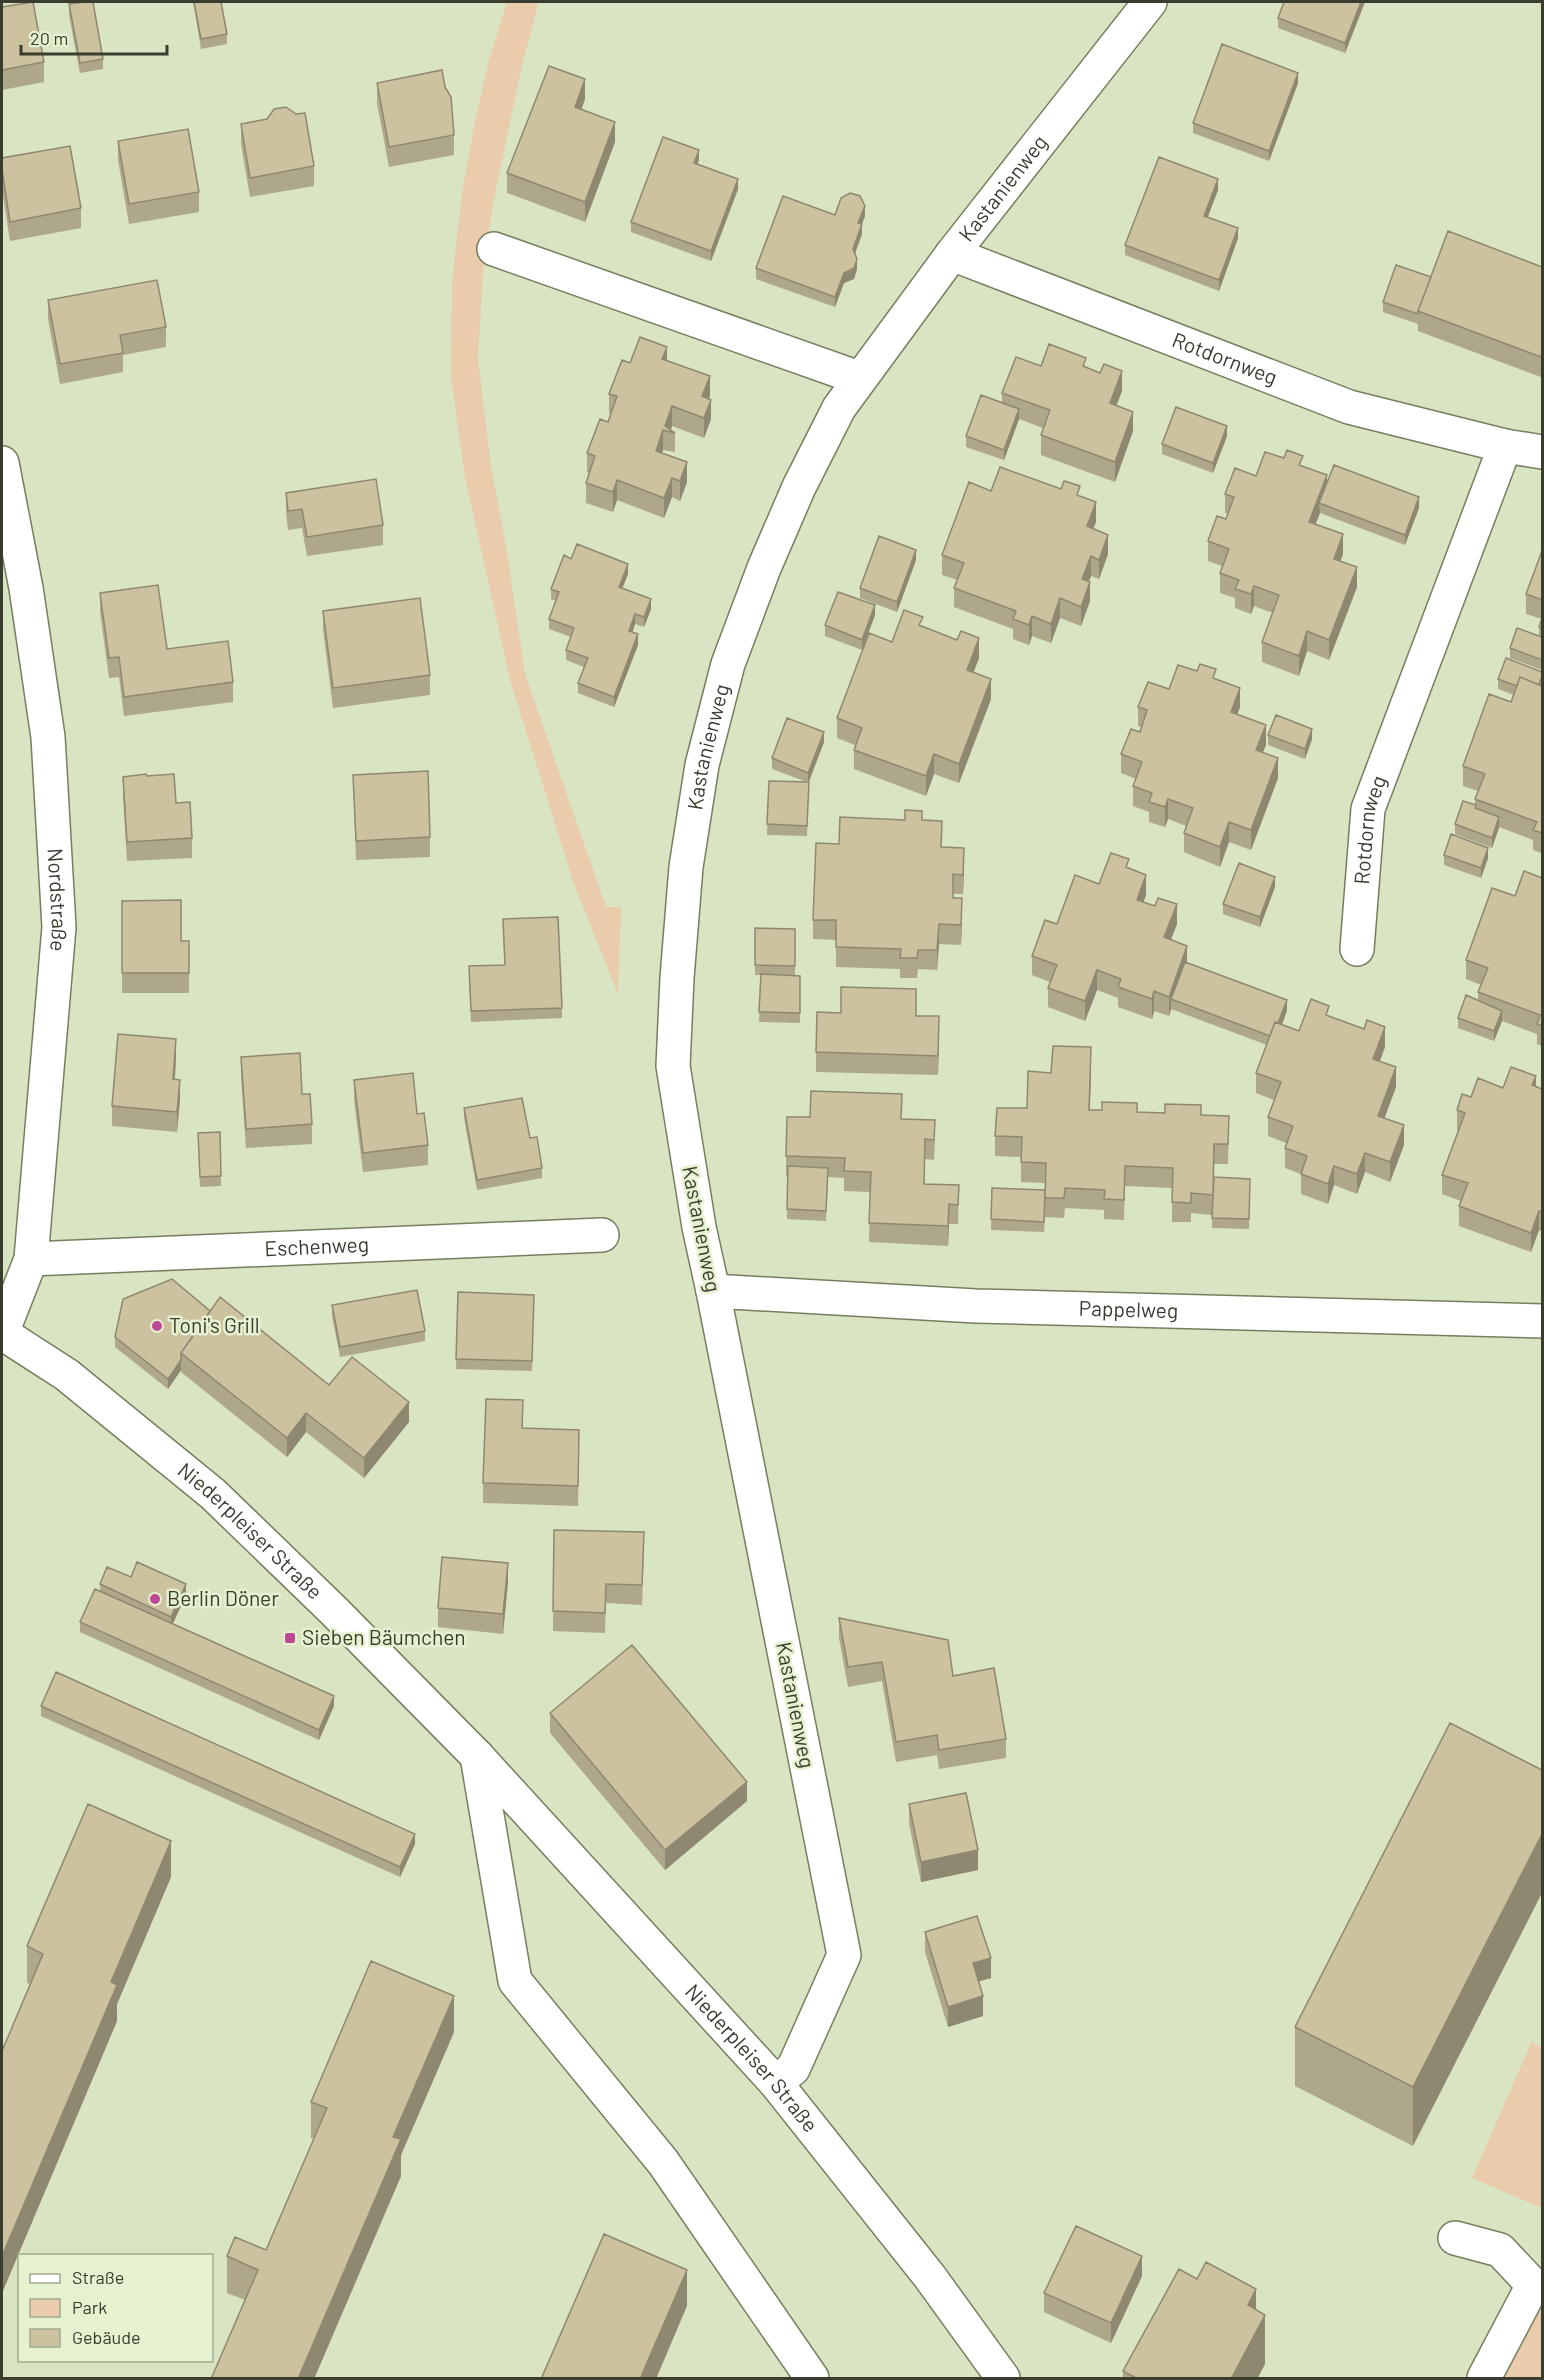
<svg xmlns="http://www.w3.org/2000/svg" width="1544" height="2380" font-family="Barlow,sans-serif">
  <rect width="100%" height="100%" fill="#d9e4c2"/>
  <path fill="#eacbac" d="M507,2H539L522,65L493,204L483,272L478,359L491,466L506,546L525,674L606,907H621L618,994L574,884L510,680L465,477L451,377L452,282L462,193L475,121L489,60Z
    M1532,2041L1542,2049V2208L1472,2178Z
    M1536,2302L1542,2305V2378H1499Z"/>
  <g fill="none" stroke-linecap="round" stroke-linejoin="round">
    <defs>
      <g id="minor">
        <path d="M494,249L859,378"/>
        <path id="s1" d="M952,254L1349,407L1505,446L1542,452"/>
        <path id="s2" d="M2,463L26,588L48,737L59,927L31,1259L2,1333"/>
        <path id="s3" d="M1357,949L1368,809L1505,446"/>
        <path id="s4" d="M31,1259L602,1235"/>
        <path id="s5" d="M713,1291L976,1306L1542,1321"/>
        <path id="s6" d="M2,1333L67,1375L213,1494L334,1611L477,1756L775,2082L930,2277L1003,2378"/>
        <path d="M477,1756L515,1981L663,2162L812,2378"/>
        <path id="s7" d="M775,2082L793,2069L844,1955L713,1291L699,1227L673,1066L677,978L686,867L702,765L728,664L764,568L799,487L839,408L952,254L1150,2"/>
        <path d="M1455,2238L1500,2250L1533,2285L1484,2378"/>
      </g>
    </defs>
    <use href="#minor" stroke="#757f60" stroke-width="36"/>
    <use href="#minor" stroke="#fff" stroke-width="33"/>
  </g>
  <path fill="#afa78a" d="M193,2H221L227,34V44L201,49Z
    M1284,2H1365L1345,53L1278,28V18Z
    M69,4L103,59V69L80,73L69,15Z
    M2,7L44,62V82L2,90Z
    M377,83L454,135V155L389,167L377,103Z
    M1298,83L1269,161L1193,133V123Z
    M585,99L581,110L615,142L585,222L507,193V173Z
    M241,124L314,166V186L250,197L241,144Z
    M118,141L199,192V212L129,224L118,160Z
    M2,158L81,208V228L10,241L2,189Z
    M699,160L697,164L738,189L711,261L631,232V222Z
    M1218,190L1208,217L1238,238L1219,291L1125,255V245Z
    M835,215L865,216L862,224V234L855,253L857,269L854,279L844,283L835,307L756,279V268Z
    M1542,267L1541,377L1418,331V324L1383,312V302L1431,277Z
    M48,300L166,327V347L123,355V372L60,384L48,319Z
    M667,360L710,396L708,399L711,419L704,438L672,426L671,430L675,433V452L663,450L662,453L687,482L680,501L672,497L664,518L617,500L613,512L586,503V483L589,473L587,472V453L608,422L611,414L609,413V394Z
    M1041,366L1086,367L1122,391L1116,405L1133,431L1115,482L1041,455V435L1043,428L1019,419L1004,460L966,447V436L1002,403V393Z
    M1227,436L1213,473L1162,454V444Z
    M1303,466L1327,484L1419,508L1405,545L1320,513L1315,524L1343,554L1340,562L1357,587L1329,660L1307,651L1299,676L1262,662V642L1273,613L1254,606L1251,614L1235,608V598L1220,593V573L1222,566L1208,561V541L1226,519L1228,514L1225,513V494L1256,476Z
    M991,491L1080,496L1096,522L1093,529L1108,554L1099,579L1091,576L1089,581L1090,601L1081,626L1060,618L1051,643L1032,636L1029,645L1013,639V629L954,607V588L957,580L942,575V555Z
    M286,493L383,525V545L307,556L302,528L288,530L286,512Z
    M1542,551V670L1510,658V648L1539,636V627L1542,619L1526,614V594Z
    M571,559L628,574L622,588L651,609L644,627L635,624L632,633L638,645L614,707L578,693V683L584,667L566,660V650L571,637L549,629V619L556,601L551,599V589Z
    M916,560L897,612L860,598V588Z
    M100,593L167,649L233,682V702L124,716L119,677L109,678L100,612Z
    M323,611L430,675V695L333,708L323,630Z
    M875,615L862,650L825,636V625Z
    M923,627L979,658L973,672L991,699L959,783L934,774L926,796L854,769V750L855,745L837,738V718L892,642Z
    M1542,672V853L1533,850V840L1499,827L1492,848L1455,834V824L1475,805V799L1478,791L1463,786V766L1511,702L1514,695L1498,689V679Z
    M1216,679L1240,707L1237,714L1266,745L1263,752L1278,778L1251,850L1229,842L1220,867L1184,852V833L1186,826L1168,819L1165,827L1149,822V812L1133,806V786L1136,779L1121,773V754L1140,732L1141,727L1138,726V707L1169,689Z
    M1268,735L1312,739L1305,759L1268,745Z
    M824,742L809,782L807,836L767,835L769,781L807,782L772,769V758Z
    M353,775L430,837V857L356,860Z
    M147,776L176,803L192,838V858L127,861L123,797V777Z
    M922,820L942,847L964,867L963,894H953V898L962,918L961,945L939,944L937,970L918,969L917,978H900V969L836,967V940L813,939V920L839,844Z
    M1444,855L1488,858L1481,878L1444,865Z
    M1129,869L1146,895L1143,902L1177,924L1171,940L1187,962L1287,1010L1282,1025L1299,1031L1329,1016L1385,1047L1380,1061L1396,1087L1384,1118L1404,1145L1390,1182L1365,1172L1357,1194L1334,1185L1328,1204L1301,1194V1174L1285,1168V1148L1286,1143L1268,1136V1117L1274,1100L1256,1093V1073L1267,1045L1171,1009L1169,1016L1154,1011L1152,1019L1118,1007V998L1097,990L1085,1021L1048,1007V988L1050,982L1032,975V956L1057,924L1099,884Z
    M1542,878V1046L1537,1044V1034L1502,1021L1494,1041L1458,1028V1018L1478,1000V992L1481,985L1466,979V960L1515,896Z
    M1275,887L1260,927L1223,914V904Z
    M122,901L181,941H189V993H122Z
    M755,928L795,929V976H800V1023L759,1022L761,975H755Z
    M503,929L562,1008V1018L471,1022L469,976L505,965Z
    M916,1016L939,1036L938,1075L816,1072V1052Z
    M241,1057L312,1124V1144L246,1148L241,1077Z
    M176,1059L175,1079L180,1099L177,1132L112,1126V1106Z
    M1091,1067L1090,1110L1229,1116L1228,1164H1214V1177L1250,1179L1249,1229L1212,1228V1215L1191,1213V1222H1172V1188L1125,1186L1124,1220L1104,1219V1210L1065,1208L1064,1218L1045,1217V1216L1044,1232L991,1230L992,1188L1045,1190V1183L1021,1182V1157L995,1156V1136L1027,1108L1051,1073Z
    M354,1080L428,1145V1165L363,1172L354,1100Z
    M1536,1086L1542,1089V1232L1539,1230L1531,1252L1459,1226V1206L1461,1201L1442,1194V1175L1459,1131L1457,1130V1110L1471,1097L1503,1088Z
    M464,1108L530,1138L542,1168V1178L477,1190L464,1118Z
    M902,1119L935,1140L934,1160L925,1159V1184L959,1185L958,1224H949L948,1246L869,1242L870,1192L844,1191V1178L828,1177L826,1221L787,1219L788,1176H786V1156Z
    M220,1132L221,1186L200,1187L198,1133Z
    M458,1292L534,1295L532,1371L456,1369Z
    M332,1305L425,1331V1341L340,1357L332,1316Z
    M210,1311L329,1385L409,1422L364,1478L306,1432L287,1457L181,1372V1370L168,1389L115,1347V1337Z
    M523,1428L579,1450L578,1506L483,1503V1483Z
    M554,1530L644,1551L642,1605L606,1603L605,1633L553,1631Z
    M131,1577L186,1595L173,1624L334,1706L319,1740L80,1632V1622L100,1591V1584Z
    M508,1582L503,1634L438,1627V1608Z
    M839,1618L953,1676L1006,1739V1758L939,1769L937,1755L896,1762L882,1681L848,1687L839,1638Z
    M41,1706L415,1844L400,1877L41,1716Z
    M550,1713L747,1801L665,1870L550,1733Z
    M1450,1723L1413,2146L1295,2086V2027Z
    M909,1804L978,1870L921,1882L909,1824Z
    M171,1877L117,2004V2021L2,2293V2051L30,1984L27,1983V1946Z
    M925,1932L991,1978L979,1981L983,2016L948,2027L925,1952Z
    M454,2032L401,2155V2176L314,2379H211L245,2300L227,2293V2256L266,2250L314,2139L311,2138V2102Z
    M1142,2276L1111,2343L1044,2312V2293Z
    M1197,2279L1256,2310L1265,2364L1257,2379H1123V2371Z"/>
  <path fill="#8f8870" d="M1361,2H1365L1345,53V43Z
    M1298,73V83L1269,161V151Z
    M585,79V99L575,127V107Z
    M615,122V142L585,222V202Z
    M699,150V160L694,173V163Z
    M738,179V189L711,261V251Z
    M1218,179V190L1204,226V216Z
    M865,206V216L858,233V223Z
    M862,224V234L853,259V249Z
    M1238,228V238L1219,291V280Z
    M857,259V269L854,279L844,283L835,307V297L844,273Z
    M667,347V366L662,359Z
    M1542,352V372L1541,377V357Z
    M1122,371V391L1110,422V403Z
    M710,376V396L702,416V396Z
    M711,400V419L704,438V418Z
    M672,406V426L670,432L665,426Z
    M1019,409V419L1004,460V450Z
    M1133,412V431L1115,482V462Z
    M1227,426V436L1213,473V463Z
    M663,430V450L656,470V451Z
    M687,462V482L680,501V481Z
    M1327,475V495L1319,503L1320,513L1309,541V522Z
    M672,478V497L664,518V498Z
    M617,480V500L613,512V492Z
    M1419,497V508L1405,545V535Z
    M1096,502V522L1087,546V526Z
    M1343,534V554L1334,579V559Z
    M1108,535V554L1099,579V560Z
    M916,550V560L897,612V602Z
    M1091,556V576L1082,598V579Z
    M628,564V574L619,597V587Z
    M1357,567V587L1329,660V640Z
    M1090,582V601L1081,626V607Z
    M1254,586V606L1251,614V594Z
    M1060,598V618L1051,643V624Z
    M651,599V609L644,627V617Z
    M875,605V615L862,650V640Z
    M635,614V624L629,642V631Z
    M1032,616V636L1029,645V625Z
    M1307,631V651L1299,676V656Z
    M638,634V645L614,707V697Z
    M979,638V658L967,690V670Z
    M991,679V699L959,783V764Z
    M1240,688V707L1231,732V712Z
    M1266,725V745L1256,769V750Z
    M1312,729V739L1305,759V749Z
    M824,732V742L808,783V773Z
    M934,754V774L926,796V776Z
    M1278,758V778L1251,850V830Z
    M1168,799V819L1165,827V807Z
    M1499,817V828L1492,848V838Z
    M1229,822V842L1220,867V847Z
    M964,848V867L963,894V875Z
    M1488,848V858L1481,878V868Z
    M1146,875V895L1137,920V900Z
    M1275,877V887L1260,927V917Z
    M962,898V918L961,945V925Z
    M1177,904V924L1164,957V937Z
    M939,924V944L937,970V950Z
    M1187,946V966L1171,999V1009L1169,1016V997Z
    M1097,970V990L1085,1021V1001Z
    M1154,991V1011L1152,1019V999Z
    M1287,1000V1010L1274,1047V1037Z
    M1502,1011V1021L1494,1041V1031Z
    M939,1016V1036L938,1075V1056Z
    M1385,1027V1047L1373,1078V1059Z
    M176,1039V1059L173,1099V1079Z
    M1091,1047V1067L1089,1130V1110Z
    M1396,1067V1087L1378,1136V1116Z
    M1536,1076V1096L1532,1085Z
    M180,1080V1099L177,1132V1112Z
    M1404,1125V1145L1390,1182V1162Z
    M1365,1153V1172L1357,1194V1174Z
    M1334,1166V1185L1328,1204V1184Z
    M949,1204V1224L948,1246V1226Z
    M1539,1211V1230L1531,1252V1233Z
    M181,1360V1370L168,1389V1379Z
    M409,1402V1422L364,1478V1458Z
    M306,1413V1432L287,1457V1438Z
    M508,1563V1582L503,1634V1614Z
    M186,1584V1595L171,1627V1617Z
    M334,1696V1706L319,1740V1730Z
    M747,1782V1801L665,1870V1850Z
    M415,1834V1844L400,1877V1867Z
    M1542,1834V1893L1413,2146V2087Z
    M171,1841V1877L117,2004V2021L2,2293V2256L111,1982Z
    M978,1850V1870L921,1882V1862Z
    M991,1958V1978L973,1983V1963Z
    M454,1996V2032L401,2155V2176L314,2379H298L393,2137Z
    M983,1996V2016L948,2027V2007Z
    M1142,2256V2276L1111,2343V2323Z
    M687,2270V2306L656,2379H640Z
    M1256,2289V2332L1265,2315V2364L1257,2379H1231L1248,2305Z"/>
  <path fill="#ccc2a0" stroke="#8f8870" stroke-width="1.5" d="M33,2L44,62L2,70V7Z
    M85,2H93L103,59L80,63L69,4Z
    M194,2H221L227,34L201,39Z
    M1284,2H1361L1345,43L1278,18Z
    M1222,44L1298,73L1269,151L1193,123Z
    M549,66L585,79L575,107L615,122L585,202L507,173Z
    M442,70L445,87L451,97L454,135L389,147L377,83Z
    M286,107L296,114L305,113L314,166L250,178L241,124L267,119L274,109Z
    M188,129L199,192L129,204L118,141Z
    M663,137L699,150L694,163L738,179L711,251L631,222Z
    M70,146L81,208L10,222L2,169V158Z
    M1159,157L1218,179L1204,216L1238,228L1219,280L1125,245Z
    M850,193L860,196L865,206L858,223L862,224L853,249L857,259L854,268L844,273L835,297L756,268L783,196L835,215L841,198Z
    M1448,231L1542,267V352L1541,357L1418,311Z
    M1396,265L1431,277L1418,311V314L1383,302Z
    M157,280L166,327L120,335L123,353L60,364L48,300Z
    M640,337L667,347L662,359L710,376L702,396L711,400L704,418L672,406L665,426L675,433L663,430L656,451L687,462L680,481L672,478L664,498L617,480L613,492L586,483L595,456L587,453L600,419L608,422L617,396L609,394L622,360L630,363Z
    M1049,344L1086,358L1083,366L1100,373L1104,364L1122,371L1110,403L1133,412L1115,462L1041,435L1050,410L1002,393L1016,357L1041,366Z
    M981,395L1019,409L1004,450L966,436Z
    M1176,407L1227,426L1213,463L1162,444Z
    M1287,450L1303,456L1299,465L1327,475L1309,522L1343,534L1334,559L1357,567L1329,640L1307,631L1299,656L1262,642L1279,595L1254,586L1251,594L1235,589L1239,580L1220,573L1229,549L1208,541L1217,516L1226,519L1234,497L1225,494L1235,468L1256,476L1265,452L1284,458Z
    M1334,465L1419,497L1405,535L1319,503Z
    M1000,467L1061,489L1064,481L1080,486L1077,495L1096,502L1087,526L1108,535L1099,560L1091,556L1082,579L1090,582L1081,607L1060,598L1051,624L1032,616L1029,625L1013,619L1016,611L954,588L964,563L942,555L969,482L991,491Z
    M376,479L383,525L307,537L302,509L288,511L286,493Z
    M879,536L916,550L897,602L860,588Z
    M577,544L628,564L619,587L651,599L644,617L635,614L629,631L638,634L614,697L578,683L588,658L566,650L574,628L549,619L559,592L551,589L564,555L571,559Z
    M1542,551V600L1526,594Z
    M158,585L167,649L228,641L233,682L124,697L119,657L109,658L100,593Z
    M838,592L875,605L862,640L825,625Z
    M420,598L430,675L333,688L323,611Z
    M904,610L923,617L919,625L957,640L961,631L979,638L967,670L991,679L959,764L934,754L926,776L854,750L862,728L837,718L869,633L892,642Z
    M1542,618V628L1539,627Z
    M1517,628L1542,637V660L1510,648Z
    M1506,658L1542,672V676L1539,685L1520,677L1517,686L1498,679Z
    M1200,664L1216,669L1213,678L1240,688L1231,712L1266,725L1256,750L1278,758L1251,830L1229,822L1220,847L1184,833L1193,808L1168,799L1165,807L1149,802L1152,793L1133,786L1142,762L1121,754L1131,729L1140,732L1147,710L1138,707L1148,682L1169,689L1178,665L1197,671Z
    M1520,677L1542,686V833L1533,830L1537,822L1475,799L1485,774L1463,766L1489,694L1511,702Z
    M1276,715L1312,729L1305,749L1268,735Z
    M787,718L824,732L808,773L772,758Z
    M428,771L430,837L356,841L353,775Z
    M146,774L147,776L174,774L176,803L190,802L192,838L127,842L123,777Z
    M769,781L809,782L807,826L767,824Z
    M1463,801L1476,805L1475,808L1499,817L1492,838L1455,824Z
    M905,810L922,811V820L942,821L941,847L964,848L963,875L953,874V898H962L961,925L939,924L937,950H918L917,958H900L901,949L836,947V920H813L816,843L839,844L840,817L905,820Z
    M1451,834L1488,848L1481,868L1444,855Z
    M1111,853L1129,859L1126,867L1146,875L1137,900L1155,906L1158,898L1177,904L1164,937L1187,946L1169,997L1154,991L1152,999L1118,987L1121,979L1097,970L1085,1001L1048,988L1057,965L1032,956L1045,920L1057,924L1075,875L1099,884Z
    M1239,863L1275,877L1260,917L1223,904Z
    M1524,871L1542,878V1026L1537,1024L1540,1015L1478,992L1488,968L1466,960L1492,888L1515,896Z
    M181,900V941H189V973H122V901Z
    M558,917L562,1008L471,1011L469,966L505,965L503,919Z
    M755,928L795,929V966L755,965Z
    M1185,962L1287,1000L1278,1023L1275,1022L1270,1036L1171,999Z
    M761,974L800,976V1013L759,1012Z
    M841,987L916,989V1016H939L938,1056L816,1052L817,1012L841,1013Z
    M1466,995L1502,1011L1494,1031L1458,1018Z
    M1311,999L1329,1006L1326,1015L1364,1029L1367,1020L1385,1027L1373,1059L1396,1067L1378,1116L1404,1125L1390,1162L1365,1153L1357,1174L1334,1166L1328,1184L1301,1174L1307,1156L1285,1148L1293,1126L1268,1117L1281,1082L1256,1073L1275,1022L1299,1031Z
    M118,1034L176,1039L173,1079L180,1080L177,1112L112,1106Z
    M1053,1046L1091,1047L1089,1110H1102V1102L1137,1103V1112L1165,1113V1104L1201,1105V1115L1229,1116L1228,1144H1214L1213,1195L1191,1193V1203L1172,1202L1173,1168L1125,1166L1124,1200L1104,1199L1105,1190L1065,1188L1064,1198H1045L1046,1163L1021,1162L1022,1137L995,1136L997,1108H1027L1028,1071L1051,1073Z
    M300,1053L302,1094H310L312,1124L246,1129L241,1057Z
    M1511,1067L1536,1076L1532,1085L1542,1089V1212L1539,1211L1531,1233L1459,1206L1468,1183L1442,1175L1465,1113L1457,1110L1462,1094L1471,1097L1478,1078L1503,1088Z
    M413,1073L417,1114L424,1113L428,1145L363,1153L354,1080Z
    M811,1091L902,1094L901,1119L935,1120L934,1140L925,1139L924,1184L959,1185L958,1205L949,1204L948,1226L869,1223L871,1172L844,1171L845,1158L786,1156L787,1117H810Z
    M522,1098L530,1138L537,1137L542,1168L477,1180L464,1108Z
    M220,1132L221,1176L200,1177L198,1133Z
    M788,1166L828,1168L826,1211L787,1209Z
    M1214,1177L1250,1179L1249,1219L1212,1218Z
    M992,1188L1045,1190L1044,1222L991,1219Z
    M172,1279L210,1311L181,1353V1360L168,1379L115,1337L123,1299Z
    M417,1290L425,1331L340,1347L332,1305Z
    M458,1292L534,1295L532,1361L456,1359Z
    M220,1297L329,1385L352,1357L409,1402L364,1458L306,1413L287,1438L181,1353Z
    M486,1399L523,1400L522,1428L579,1430L578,1486L483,1483Z
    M554,1530L644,1532L642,1585L606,1584L605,1613L553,1611Z
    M442,1557L508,1563L503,1614L438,1608Z
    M137,1562L186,1584L171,1617L100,1584L107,1567L131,1577Z
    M95,1589L334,1696L319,1730L80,1622Z
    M839,1618L948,1640L953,1676L994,1668L1006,1739L939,1750L937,1735L896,1742L882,1662L848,1667Z
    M632,1645L747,1782L665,1850L550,1713Z
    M56,1672L415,1834L400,1867L41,1706Z
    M1450,1723L1542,1770V1834L1413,2087L1295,2027Z
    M966,1793L978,1850L921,1862L909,1804Z
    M88,1804L171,1841L111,1982L117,1985L2,2256V2051L43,1954L27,1946Z
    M977,1916L991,1958L973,1963L983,1996L948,2007L925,1932Z
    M371,1961L454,1996L393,2137L401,2139L298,2379H211L258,2270L227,2256L235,2237L266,2250L327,2108L311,2102Z
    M1076,2226L1142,2256L1111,2323L1044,2293Z
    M604,2234L687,2270L640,2379H546L542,2377Z
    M1206,2262L1256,2289L1248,2305L1265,2315L1231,2379H1138L1123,2371L1179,2269L1197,2279Z"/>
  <g fill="#c04698" stroke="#e6f2cf" stroke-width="2">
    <circle cx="157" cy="1326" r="6"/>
    <circle cx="155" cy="1599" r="6"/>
    <rect x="284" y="1632" width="12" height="12" rx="3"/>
  </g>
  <g text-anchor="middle" stroke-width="5" stroke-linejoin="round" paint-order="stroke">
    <g font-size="21" fill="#383d2f" stroke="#e6f2cf">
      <text dy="7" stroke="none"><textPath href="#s7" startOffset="2013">Kastanienweg</textPath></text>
      <text dy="7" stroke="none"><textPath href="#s1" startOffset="292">Rotdornweg</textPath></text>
      <text dy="7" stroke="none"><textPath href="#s7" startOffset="1374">Kastanienweg</textPath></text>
      <text dy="7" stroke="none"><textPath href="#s3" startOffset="120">Rotdornweg</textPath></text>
      <text dy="7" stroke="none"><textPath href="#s2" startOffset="441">Nordstraße</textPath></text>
      <text transform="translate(701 1229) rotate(79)" y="7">Kastanienweg</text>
      <text dy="7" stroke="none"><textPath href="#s4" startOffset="286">Eschenweg</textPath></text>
      <text dy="7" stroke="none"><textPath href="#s5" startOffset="416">Pappelweg</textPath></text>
      <text dy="7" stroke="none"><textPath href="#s6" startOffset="318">Niederpleiser Straße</textPath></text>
      <text transform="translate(795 1705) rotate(79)" y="7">Kastanienweg</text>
      <text dy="7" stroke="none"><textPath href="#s6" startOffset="1046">Niederpleiser Straße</textPath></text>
    </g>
    <g font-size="21" fill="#383d2f" stroke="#e6f2cf" text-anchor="start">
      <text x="169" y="1333">Toni's Grill</text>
      <text x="167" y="1606">Berlin Döner</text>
      <text x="302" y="1645">Sieben Bäumchen</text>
    </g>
  </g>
  <rect width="1544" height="2380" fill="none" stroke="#383d2f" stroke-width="6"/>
  <rect x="18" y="2254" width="195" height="108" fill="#e6f2cf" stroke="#a0aa8f" stroke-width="1.5"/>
  <rect x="30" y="2274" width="30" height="9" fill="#ffffff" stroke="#a0aa8f" stroke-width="1.5"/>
  <text x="72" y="2284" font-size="18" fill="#383d2f">Straße</text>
  <rect x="30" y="2299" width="30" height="18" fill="#eacbac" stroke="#a0aa8f" stroke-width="1.5"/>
  <text x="72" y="2314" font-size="18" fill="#383d2f">Park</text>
  <rect x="30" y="2329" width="30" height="18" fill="#ccc2a0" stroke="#a0aa8f" stroke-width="1.5"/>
  <text x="72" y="2344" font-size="18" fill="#383d2f">Gebäude</text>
  <path d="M21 45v9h146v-9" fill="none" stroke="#383d2f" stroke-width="3"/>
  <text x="30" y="45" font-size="18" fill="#383d2f" stroke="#e6f2cf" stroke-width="4.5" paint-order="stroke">20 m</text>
</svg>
